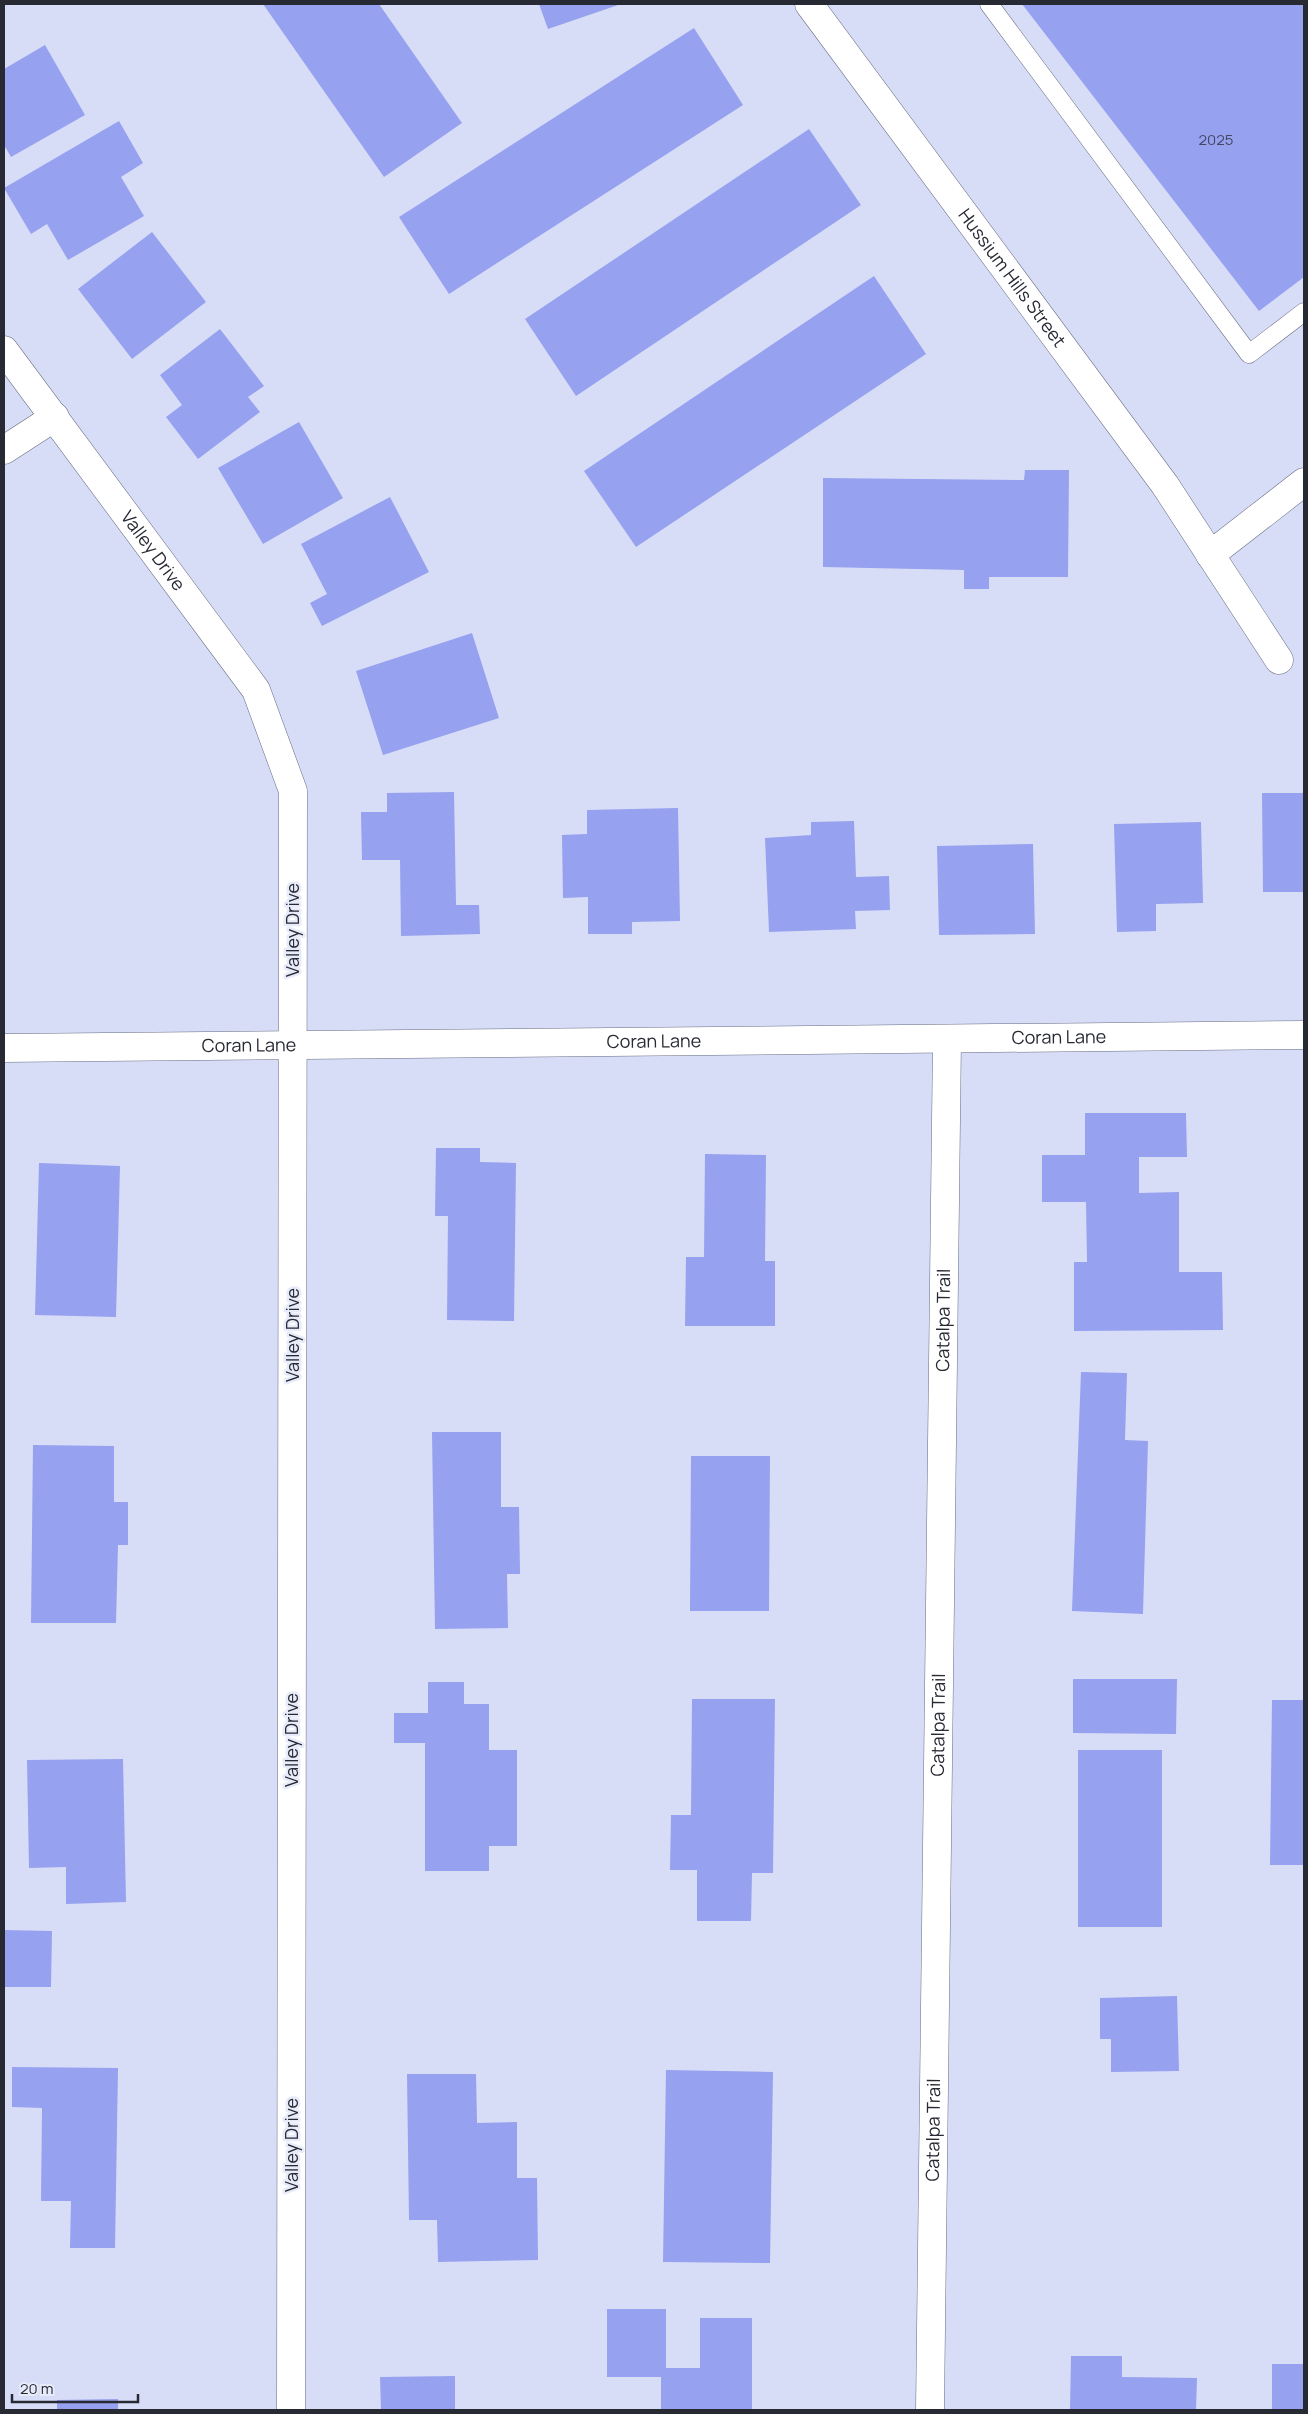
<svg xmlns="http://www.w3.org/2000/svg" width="1308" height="2414" font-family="Manrope,sans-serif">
  <rect width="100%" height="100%" fill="#d8ddf7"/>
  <path fill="#96a1ef" d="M263,4H379L462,123L384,177Z
    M539,4H621L548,29Z
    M1022,4H1304V277L1259,311Z
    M694,28L743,105L449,294L399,217Z
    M45,45L85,115L11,157L4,145V69Z
    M119,121L143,163L121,177L144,216L68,260L47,224L31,234L4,188Z
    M809,129L861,205L576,396L525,319Z
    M152,232L206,302L132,359L78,289Z
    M874,276L926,354L636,547L584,471Z
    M220,329L264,386L248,397L260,412L198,459L166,417L182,405L160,375Z
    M299,422L343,498L263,544L218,468Z
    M1025,470H1069L1068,577H989V589H964V570L823,567V478L1024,480Z
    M390,497L429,572L322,626L310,603L327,594L301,544Z
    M472,633L499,718L383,755L356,671Z
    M454,792L456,905H479L480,934L401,936L400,860H362L361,812H387V793Z
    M1262,793H1304V892H1263Z
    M678,808L680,921L632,922V934H588V897L563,898L562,835L587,834V810Z
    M854,821L856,877L889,876L890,910L855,911L856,929L769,932L765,838L811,835V822Z
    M1201,822L1203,903L1156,904V931L1117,932L1114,824Z
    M1033,844L1035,934L939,935L937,846Z
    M1085,1113H1186L1187,1157H1139V1193L1179,1192V1272H1222L1223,1330L1074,1331V1262H1087L1086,1202H1042V1155H1085Z
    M436,1148H480V1162L516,1163L514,1321L447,1320L448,1216H435Z
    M705,1154L766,1155L765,1261H775V1326H685L686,1257H704Z
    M39,1163L120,1166L116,1317L35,1315Z
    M1081,1372L1127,1373L1125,1440L1148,1441L1143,1614L1072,1611Z
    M432,1432H501V1507H519L520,1574H507L508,1628L435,1629Z
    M33,1445L114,1446V1502H128V1545H118L116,1623H31Z
    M691,1456H770L769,1611H690Z
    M1073,1679H1177L1176,1734L1073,1733Z
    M428,1682H464V1704H489V1750H517V1846H489V1871H425V1743H394V1713H428Z
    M692,1699H775L773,1873H752L751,1921H697V1870H670L671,1815H691Z
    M1272,1700H1304V1865H1270Z
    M1078,1750H1162V1927H1078Z
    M123,1759L126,1902L66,1904V1867L29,1868L27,1760Z
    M4,1930L52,1931L51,1987H4Z
    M1177,1996L1179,2071L1111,2072V2039H1100V1998Z
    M12,2067L118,2068L115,2248H70L71,2201H41L42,2108L12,2107Z
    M666,2070L773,2072L770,2263L663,2262Z
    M407,2074H476L477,2123L517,2122V2178H537L538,2260L438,2262L437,2220H409Z
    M607,2309H666V2368H700V2318H752V2410H661V2377H607Z
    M1071,2356H1122V2377L1197,2378L1196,2410H1070Z
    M1272,2364H1304V2410H1272Z
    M455,2376V2410H381L380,2377Z
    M118,2399V2410H57V2400Z"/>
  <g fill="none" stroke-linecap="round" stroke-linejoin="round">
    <defs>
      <path id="lane" d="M989,4L1249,354L1304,312"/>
      <g id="street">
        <path id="s1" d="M809,4L1165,485L1279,660"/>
        <path id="s2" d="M4,350L256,690L293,791L291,2410"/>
        <path d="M4,450L55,417"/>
        <path d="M1210,555L1304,482"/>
        <path id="s3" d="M4,1048L1304,1035"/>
        <path id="s4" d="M930,2410L947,1040"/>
      </g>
    </defs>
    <use href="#lane" stroke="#686d83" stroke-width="19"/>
    <use href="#street" stroke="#686d83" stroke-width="29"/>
    <use href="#lane" stroke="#fff" stroke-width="18"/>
    <use href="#street" stroke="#fff" stroke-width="28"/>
  </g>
  <g text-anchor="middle" stroke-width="5" stroke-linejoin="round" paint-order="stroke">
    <g font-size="15" fill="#434762">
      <text x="1216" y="145">2025</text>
    </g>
    <g font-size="18" fill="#272933" stroke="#e8ebfa">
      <text dy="6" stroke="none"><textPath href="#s1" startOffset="341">Hussium Hills Street</textPath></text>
      <text dy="6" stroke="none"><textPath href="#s2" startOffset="250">Valley Drive</textPath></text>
      <text transform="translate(293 930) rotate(-90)" y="6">Valley Drive</text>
      <text dy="6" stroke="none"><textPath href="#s3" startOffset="1055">Coran Lane</textPath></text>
      <text dy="6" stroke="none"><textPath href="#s3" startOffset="650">Coran Lane</textPath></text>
      <text dy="6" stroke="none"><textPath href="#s3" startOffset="245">Coran Lane</textPath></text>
      <text dy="6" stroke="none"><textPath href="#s4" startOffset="1090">Catalpa Trail</textPath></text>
      <text transform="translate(293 1335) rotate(-90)" y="6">Valley Drive</text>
      <text dy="6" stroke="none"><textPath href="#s4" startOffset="685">Catalpa Trail</textPath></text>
      <text transform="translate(292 1740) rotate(-90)" y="6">Valley Drive</text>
      <text dy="6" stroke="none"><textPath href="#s4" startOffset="280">Catalpa Trail</textPath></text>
      <text transform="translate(292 2145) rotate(-90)" y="6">Valley Drive</text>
    </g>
  </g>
  <rect width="1308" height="2414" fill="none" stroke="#272933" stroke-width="10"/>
  <path d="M12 2394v8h126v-8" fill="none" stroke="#272933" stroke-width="2.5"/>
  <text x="20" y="2394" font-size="15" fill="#272933" stroke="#e8ebfa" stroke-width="4" paint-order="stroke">20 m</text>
</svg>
